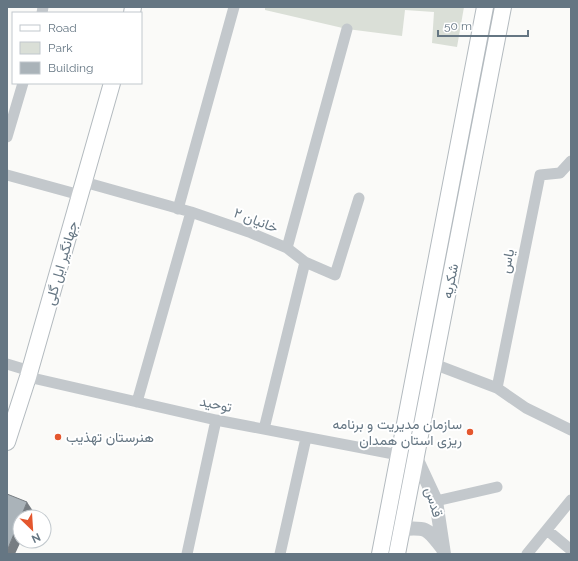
<svg xmlns="http://www.w3.org/2000/svg" width="578" height="561" font-family="Raleway,Vazirmatn,sans-serif">
  <rect width="100%" height="100%" fill="#fafaf8"/>
  <path fill="#dadfd7" d="M265,7H464L457,47L432,43L434,12L405,10L402,36L347,29L265,10Z"/>
  <g fill="none" stroke-linecap="round" stroke-linejoin="round">
    <defs>
      <path id="secondary" d="M132,13L133,7
        M7,442L28,377L112,83
        M380,554L485,7
        M397,554L503,7"/>
    </defs>
    <use href="#secondary" stroke="#b3babf" stroke-width="18"/>
    <path stroke="#c3c8cc" stroke-width="11" d="M42,13L43,7
      M7,137L23,83
      M7,175L80,195
      M84,182L191,212L249,232L287,248L305,262L335,275L359,198
      M178,209L234,7
      M287,248L347,29
      M7,364L30,371
      M434,364L497,388L526,408L571,430
      M28,377L216,420L399,455
      M497,388L540,175L560,173L571,161
      M137,402L191,212
      M264,429L305,262
      M436,501L497,487
      M547,530L571,550
      M187,554L216,420
      M280,554L306,438
      M527,554L571,500"/>
    <path stroke="#c3c8cc" stroke-width="14" d="M416,458L436,501L444,554
      M402,529C429,527 427,529 443,549"/>
    <use href="#secondary" stroke="#fff" stroke-width="16"/>
  </g>
  <path fill="#777d82" d="M27,502L33,511L31,517H21Z
    M20,519V541H21L15,554H8L7,551Z"/>
  <path fill="#aab3b9" stroke="#777d82" d="M7,494L27,502L21,517H20V519L7,551Z"/>
  <g fill="#e4572e" stroke="#fff" stroke-width="1.5">
    <circle cx="470" cy="432" r="4"/>
    <circle cx="58" cy="437" r="4"/>
  </g>
  <g text-anchor="middle" stroke-width="4" stroke-linejoin="round" paint-order="stroke">
    <g font-size="14" fill="#657683" stroke="#fff">
      <text transform="translate(256 220) rotate(21)" y="5">خانیان ۲</text>
      <text transform="translate(507 261) rotate(-79)" y="5">یاس</text>
      <text transform="translate(61 263) rotate(-74)" y="5">جهانگیر ایل گلی</text>
      <text transform="translate(450 281) rotate(-79)" y="5">شکریه</text>
      <text transform="translate(216 404) rotate(12)" y="5">توحید</text>
      <text transform="translate(434 502) rotate(73)" y="5">قدس</text>
    </g>
    <g font-size="14" fill="#657683" stroke="#fff" text-anchor="end">
      <text x="462" y="429">سازمان مدیریت و برنامه<tspan x="462" dy="16">ریزی استان همدان</tspan></text>
      <text x="66" y="442" text-anchor="start">هنرستان تهذیب</text>
    </g>
  </g>
  <rect width="578" height="561" fill="none" stroke="#657683" stroke-width="16"/>
  <rect x="12" y="12" width="130" height="72" fill="#ffffff" stroke="#c1c8cd"/>
  <rect x="20" y="25" width="20" height="6" fill="#ffffff" stroke="#c1c8cd"/>
  <text x="48" y="32" font-size="12" fill="#657683">Road</text>
  <rect x="20" y="42" width="20" height="12" fill="#dadfd7" stroke="#c1c8cd"/>
  <text x="48" y="52" font-size="12" fill="#657683">Park</text>
  <rect x="20" y="62" width="20" height="12" fill="#aab3b9" stroke="#c1c8cd"/>
  <text x="48" y="72" font-size="12" fill="#657683">Building</text>
  <g transform="translate(32 529) rotate(155)"><circle r="19" fill="#ffffff" stroke="#c1c8cd"/>
  <path d="M0-3L7 15L0 10L-7 15Z" fill="#e4572e"/>
  <text y="-6" font-size="11" font-weight="bold" text-anchor="middle" fill="#657683">N</text>
  </g>
  <path d="M438 30v6h90v-6" fill="none" stroke="#657683" stroke-width="2"/>
  <text x="444" y="30" font-size="12" fill="#657683" stroke="#ffffff" stroke-width="3" paint-order="stroke">50 m</text>
</svg>
